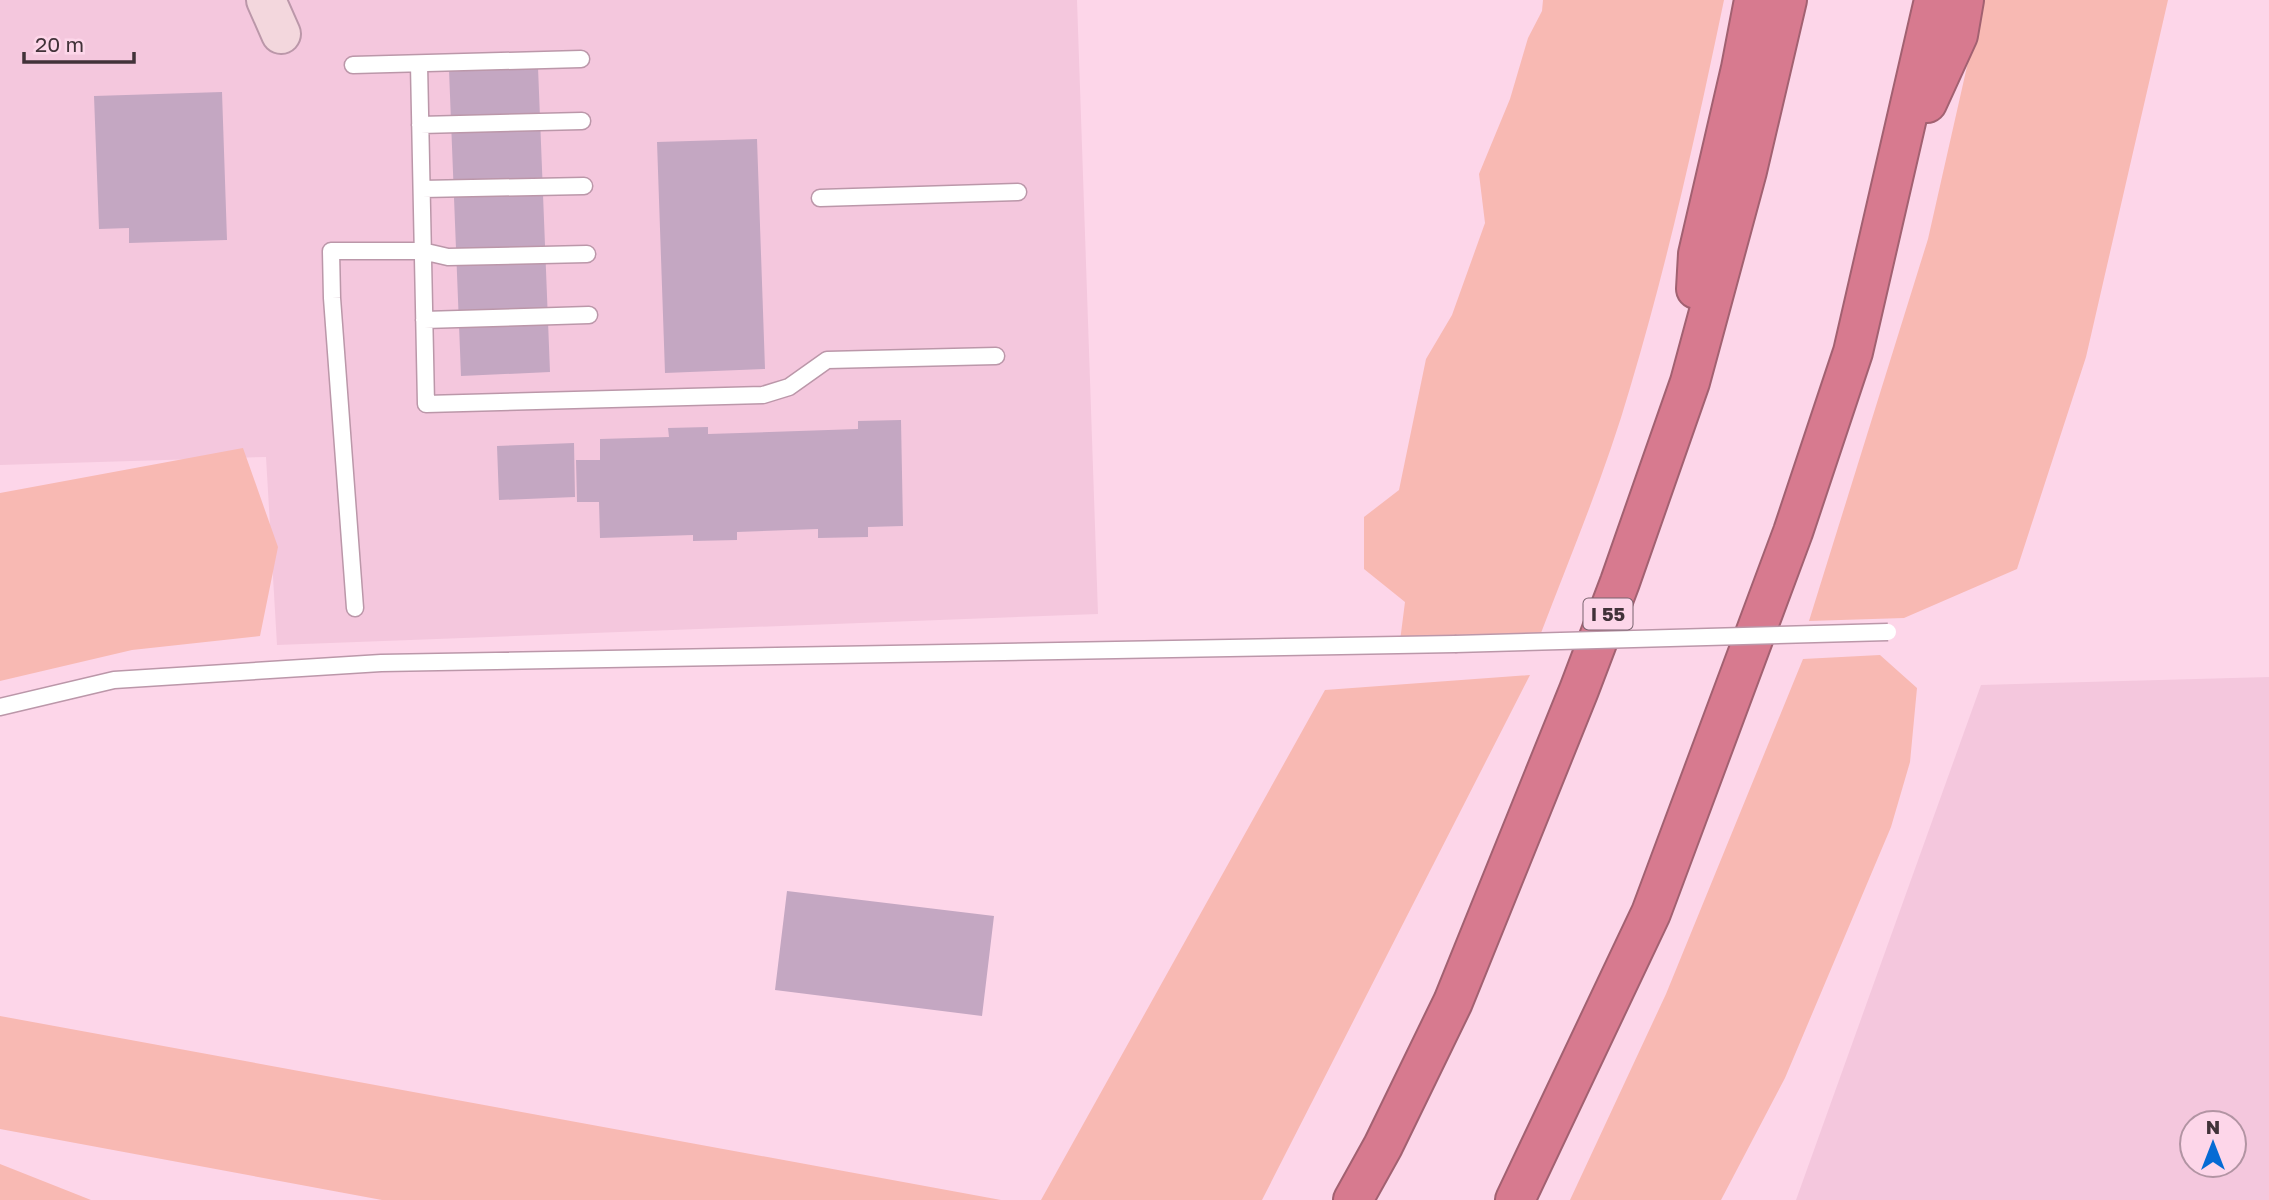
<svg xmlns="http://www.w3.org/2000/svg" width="2269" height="1200" font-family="'Golos Text',sans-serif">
  <rect width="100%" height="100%" fill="#fdd6e9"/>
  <path fill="#f4c7dd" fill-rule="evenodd" d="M0,0H1077L1098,614L277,645L266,457L0,465Z
    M2269,677V1200H1796L1981,685ZM2234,1123V1165H2192V1123Z"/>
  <path fill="#f8b9b3" d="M1543,0H1724C1697,130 1668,261 1630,388C1606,471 1572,552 1541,633L1400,641L1405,602L1364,569V517L1399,490L1426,359L1452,315L1485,223L1479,174L1510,99L1528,38L1542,11Z
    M1982,0H2168L2086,357L2017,569L1904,618L1809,621L1928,239Z
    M243,448L278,547L260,636L132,650L0,681V493Z
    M1880,655L1917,688L1910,762L1891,827L1785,1078L1721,1200H1570L1666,994L1803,659Z
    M1530,675L1262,1200H1041L1325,690Z
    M0,1016L1001,1200H382L0,1129Z
    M0,1164L91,1200H0Z"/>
  <path fill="#c4a7c2" d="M538,67L550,372L461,376L449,70Z
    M222,92L227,240L129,243V228L99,229L94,96Z
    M757,139L765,369L665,373L657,142Z
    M901,420L903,526L868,527V537L818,538V529L737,532V540L693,541V535L600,538L599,502H577L576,460H600V439L669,437L668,428L708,427V434L858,429V421Z
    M574,443L575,497L499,500L497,446Z
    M787,891L994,916L982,1016L775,990Z"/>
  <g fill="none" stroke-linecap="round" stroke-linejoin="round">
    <defs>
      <path id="lane" d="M419,64L426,404L763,395L789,387L827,360L996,356
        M353,65L581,59
        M420,125L582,121
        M422,189L584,186
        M820,198L1018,192
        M424,320L589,315
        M355,608L332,298L331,251H422L448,257L587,254
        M0,707L114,680L381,663L1455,644"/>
      <path id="secondary" d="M266,0L281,34"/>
      <path id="highway" d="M1927,103L1958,35L1964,0
        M1696,289L1698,254L1741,68L1754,0
        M1353,1200L1383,1146L1453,1002L1579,690L1620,582L1690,382L1747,171L1787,0
        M1515,1200L1651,913L1793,532L1853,352L1934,0"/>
    </defs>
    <use href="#lane" stroke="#bb97a9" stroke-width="19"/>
    <use href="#secondary" stroke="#bb97a9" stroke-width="42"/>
    <use href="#highway" stroke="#a26171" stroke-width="42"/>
    <use href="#lane" stroke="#fff" stroke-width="16"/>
    <use href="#secondary" stroke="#f3d7dd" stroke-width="38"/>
    <use href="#highway" stroke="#d77a8f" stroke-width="38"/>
    <defs>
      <path id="lane-bridge" d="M1455,644L1888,632"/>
    </defs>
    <use href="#lane-bridge" stroke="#bb97a9" stroke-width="19" stroke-linecap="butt"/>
    <use href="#lane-bridge" stroke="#fff" stroke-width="16"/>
  </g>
  <g text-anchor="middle" stroke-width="7" stroke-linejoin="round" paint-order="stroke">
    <rect fill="#fdd6e9" stroke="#79636e" stroke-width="2" x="1583.5" y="598.5" width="49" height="31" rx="5"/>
    <g font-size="19" font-weight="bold" fill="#413239">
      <text x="1608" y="621">I 55</text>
    </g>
  </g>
  <g transform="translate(2213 1144)"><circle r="33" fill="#fdd6e9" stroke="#b294a3" stroke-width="2"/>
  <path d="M0-5L12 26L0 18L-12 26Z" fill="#056bd4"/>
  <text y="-10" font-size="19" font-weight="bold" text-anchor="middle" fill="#413239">N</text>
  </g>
  <path d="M24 52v10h110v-10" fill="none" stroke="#413239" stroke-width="3.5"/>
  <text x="35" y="52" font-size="21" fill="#413239" stroke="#fdd6e9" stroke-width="5" paint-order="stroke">20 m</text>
</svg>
